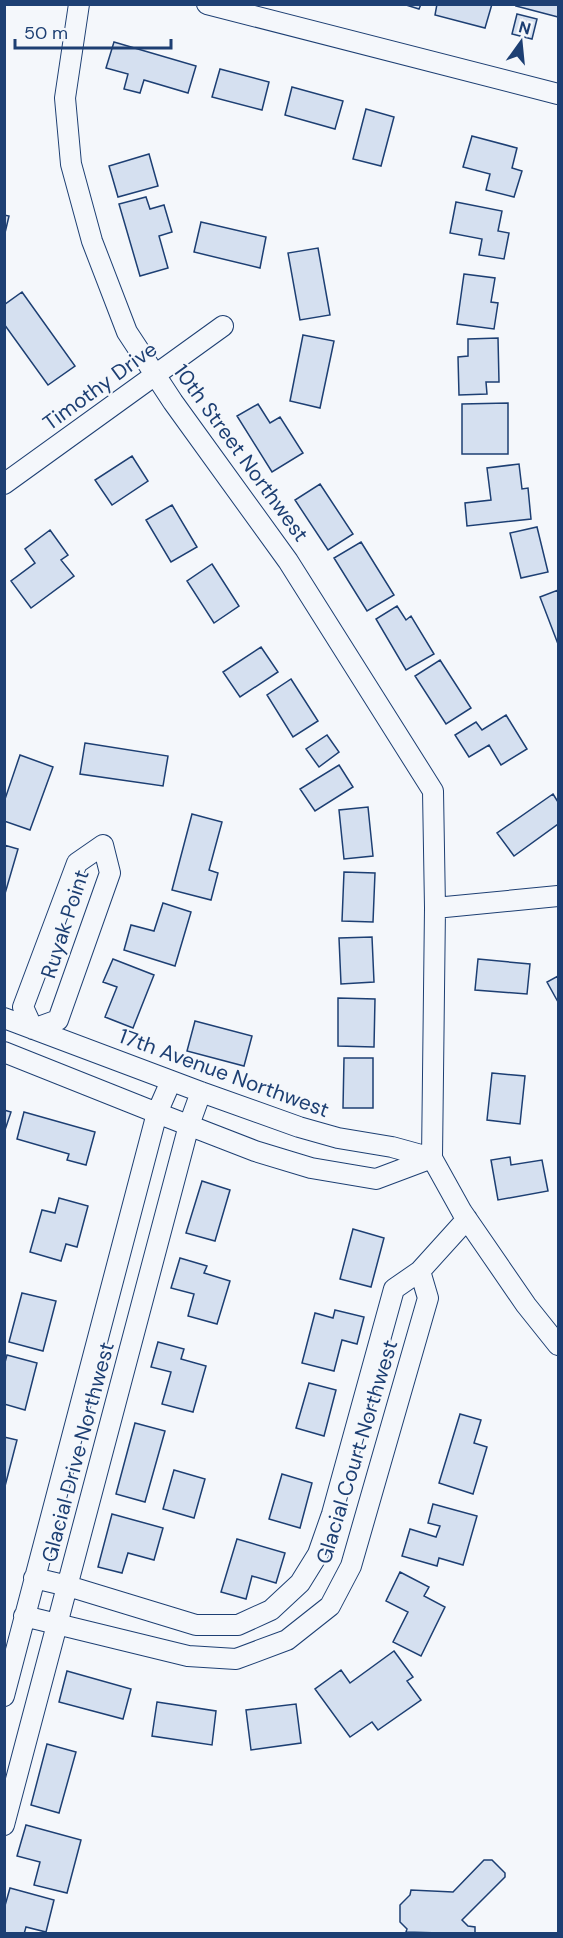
<svg xmlns="http://www.w3.org/2000/svg" width="563" height="1938" font-family="'DM Sans',sans-serif">
  <rect width="100%" height="100%" fill="#f4f7fb"/>
  <path fill="#d5e0f0" stroke="#1d3f73" stroke-width="1.5" d="M403,4H421L419,9Z
    M437,4H492L485,28L435,15Z
    M517,4H558V17L516,6Z
    M517,14L537,19L532,39L512,34Z
    M114,42L196,66L188,93L144,80L140,93L124,89L128,74L106,68Z
    M220,69L269,82L262,110L212,97Z
    M292,87L343,101L335,129L285,115Z
    M366,109L394,117L381,166L353,159Z
    M472,136L517,148L512,168L522,171L514,197L486,190L490,174L463,167Z
    M149,154L158,186L118,197L109,166Z
    M146,197L150,209L164,205L172,232L159,236L168,268L140,276L119,204Z
    M456,202L502,211L498,231L509,233L504,259L479,255L482,239L450,233Z
    M4,215L9,216L4,237Z
    M201,222L266,237L260,268L194,252Z
    M318,248L330,315L300,320L288,253Z
    M464,274L495,278L491,302L498,303L494,329L457,324Z
    M22,292L75,366L48,385L4,324V305Z
    M303,335L334,341L320,408L290,401Z
    M498,338L499,382H486L487,394L459,395L458,357L468,356V339Z
    M508,403V454H462V404Z
    M258,404L270,423L280,417L303,453L272,472L237,416Z
    M132,456L148,481L112,505L95,480Z
    M519,464L522,489L528,488L531,519L467,526L465,503L491,500L487,468Z
    M320,484L353,534L328,550L295,500Z
    M172,505L197,547L171,562L146,520Z
    M537,527L548,572L521,578L510,533Z
    M50,530L68,555L61,560L74,576L31,608L11,581L35,563L25,549Z
    M361,542L394,595L367,611L334,558Z
    M212,564L239,606L214,623L187,581Z
    M558,590V644L540,597Z
    M397,606L406,620L411,616L434,654L406,670L376,619Z
    M261,647L278,672L240,697L223,672Z
    M440,660L471,708L446,724L415,676Z
    M291,679L318,721L293,737L267,695Z
    M506,715L527,749L501,765L489,745L469,757L455,735L476,722L482,730Z
    M327,735L339,752L319,767L306,749Z
    M85,743L168,756L163,786L80,774Z
    M20,755L53,767L30,830L4,821V802Z
    M339,765L353,787L315,811L300,789Z
    M553,794L558,802V824L514,856L497,833Z
    M368,807L373,856L344,859L339,810Z
    M192,814L222,822L209,870L218,873L211,900L172,890Z
    M4,845L18,849L4,897Z
    M344,872L375,873L373,922L342,921Z
    M163,903L191,912L175,966L124,950L131,925L154,931Z
    M372,937L374,982L341,984L339,938Z
    M113,959L154,975L133,1028L105,1017L117,987L103,982Z
    M478,959L530,964L527,994L475,990Z
    M558,976V1002L547,982Z
    M338,998L375,999L374,1047L338,1046Z
    M195,1021L252,1036L244,1066L187,1051Z
    M344,1058H373V1108H343Z
    M492,1073L525,1076L520,1124L487,1120Z
    M4,1110L11,1112L4,1133Z
    M24,1112L95,1132L86,1165L67,1160L69,1154L17,1139Z
    M510,1157L511,1165L542,1160L548,1191L498,1200L491,1160Z
    M202,1181L230,1190L215,1241L186,1233Z
    M59,1198L88,1206L77,1247L66,1244L61,1261L30,1252L42,1210L55,1213Z
    M353,1229L384,1238L371,1287L340,1279Z
    M180,1258L207,1266L204,1273L230,1281L217,1324L188,1316L194,1294L171,1288Z
    M22,1293L56,1301L43,1351L9,1342Z
    M335,1310L364,1317L357,1344L342,1340L334,1371L302,1363L315,1313L333,1318Z
    M158,1342L184,1349L181,1359L206,1366L193,1412L162,1404L171,1372L151,1367Z
    M7,1355L37,1363L25,1410L4,1404V1366Z
    M309,1383L336,1390L324,1436L296,1428Z
    M460,1414L481,1420L474,1443L487,1447L473,1494L439,1483Z
    M135,1423L165,1431L145,1502L116,1494Z
    M4,1437L17,1440L4,1490Z
    M174,1470L205,1479L194,1518L163,1509Z
    M282,1474L312,1483L300,1528L269,1519Z
    M433,1504L477,1516L463,1565L439,1558L437,1566L402,1556L410,1529L436,1537L440,1526L428,1523Z
    M112,1514L163,1528L154,1560L128,1553L122,1573L98,1567Z
    M237,1539L285,1553L276,1583L252,1576L246,1599L221,1592Z
    M400,1572L429,1587L424,1596L445,1607L421,1656L393,1642L408,1612L386,1601Z
    M394,1651L413,1677L407,1681L421,1700L378,1730L372,1722L350,1737L315,1689L341,1670L350,1683Z
    M67,1671L131,1689L123,1719L59,1702Z
    M157,1702L216,1711L212,1745L152,1736Z
    M296,1704L301,1743L251,1750L246,1710Z
    M47,1744L76,1752L59,1813L31,1805Z
    M26,1825L81,1840L67,1893L34,1885L40,1862L17,1856Z
    M484,1860H492L505,1873V1877L462,1920L468,1926L475,1927V1934L406,1932L407,1929L400,1922V1905L410,1895L411,1890L453,1892Z
    M10,1888L54,1900L46,1932L26,1927L24,1934H4V1909Z"/>
  <g fill="none" stroke-linecap="round" stroke-linejoin="round">
    <defs>
      <path id="street" d="M79,4L65,98L71,164L92,241L127,332L173,402L288,561L433,791L435,908L432,1158L462,1212L526,1305L558,1345
        M207,4L558,94
        M4,484L223,326
        M103,845L110,873L58,1020L33,1029L23,1007L77,863Z
        M435,908L558,896
        M4,1018L201,1092L299,1127L338,1138L392,1147L432,1158
        M4,1052L157,1113L255,1151L311,1168L376,1179L432,1158
        M34,1578L68,1586L196,1625H238L271,1610L300,1583L318,1554L332,1514L394,1289L420,1271L467,1219
        M24,1616L188,1656L236,1659L287,1640L330,1606L351,1566L428,1298L420,1271
        M4,1696L157,1113L171,1081
        M4,1825L189,1125L201,1092"/>
    </defs>
    <use href="#street" stroke="#1d3f73" stroke-width="22"/>
    <use href="#street" stroke="#f4f7fb" stroke-width="20"/>
  </g>
  <g text-anchor="middle" stroke-width="4.5" stroke-linejoin="round" paint-order="stroke">
    <g font-size="21" fill="#1d3f73" stroke="#f4f7fb">
      <text transform="translate(100 386) rotate(-36)" y="7">Timothy Drive</text>
      <text transform="translate(241 453) rotate(54)" y="7">10th Street Northwest</text>
      <text transform="translate(65 924) rotate(-72)" y="7">Ruyak Point</text>
      <text transform="translate(224 1073) rotate(20)" y="7">17th Avenue Northwest</text>
      <text transform="translate(78 1452) rotate(-75)" y="7">Glacial Drive Northwest</text>
      <text transform="translate(357 1452) rotate(-73)" y="7">Glacial Court Northwest</text>
    </g>
  </g>
  <rect width="563" height="1938" fill="none" stroke="#1d3f73" stroke-width="12"/>
  <g transform="translate(521 42) rotate(15)" stroke="#f4f7fb" stroke-width="4.5" paint-order="stroke">
  <path d="M0-4.5L10 22L0 15L-10 22Z" fill="#1d3f73"/>
  <text y="-9" font-size="16" font-weight="bold" text-anchor="middle" fill="#1d3f73">N</text>
  </g>
  <path d="M15 39v9h156v-9" fill="none" stroke="#1d3f73" stroke-width="3"/>
  <text x="24" y="39" font-size="18" fill="#1d3f73" stroke="#f4f7fb" stroke-width="4.5" paint-order="stroke">50 m</text>
</svg>
